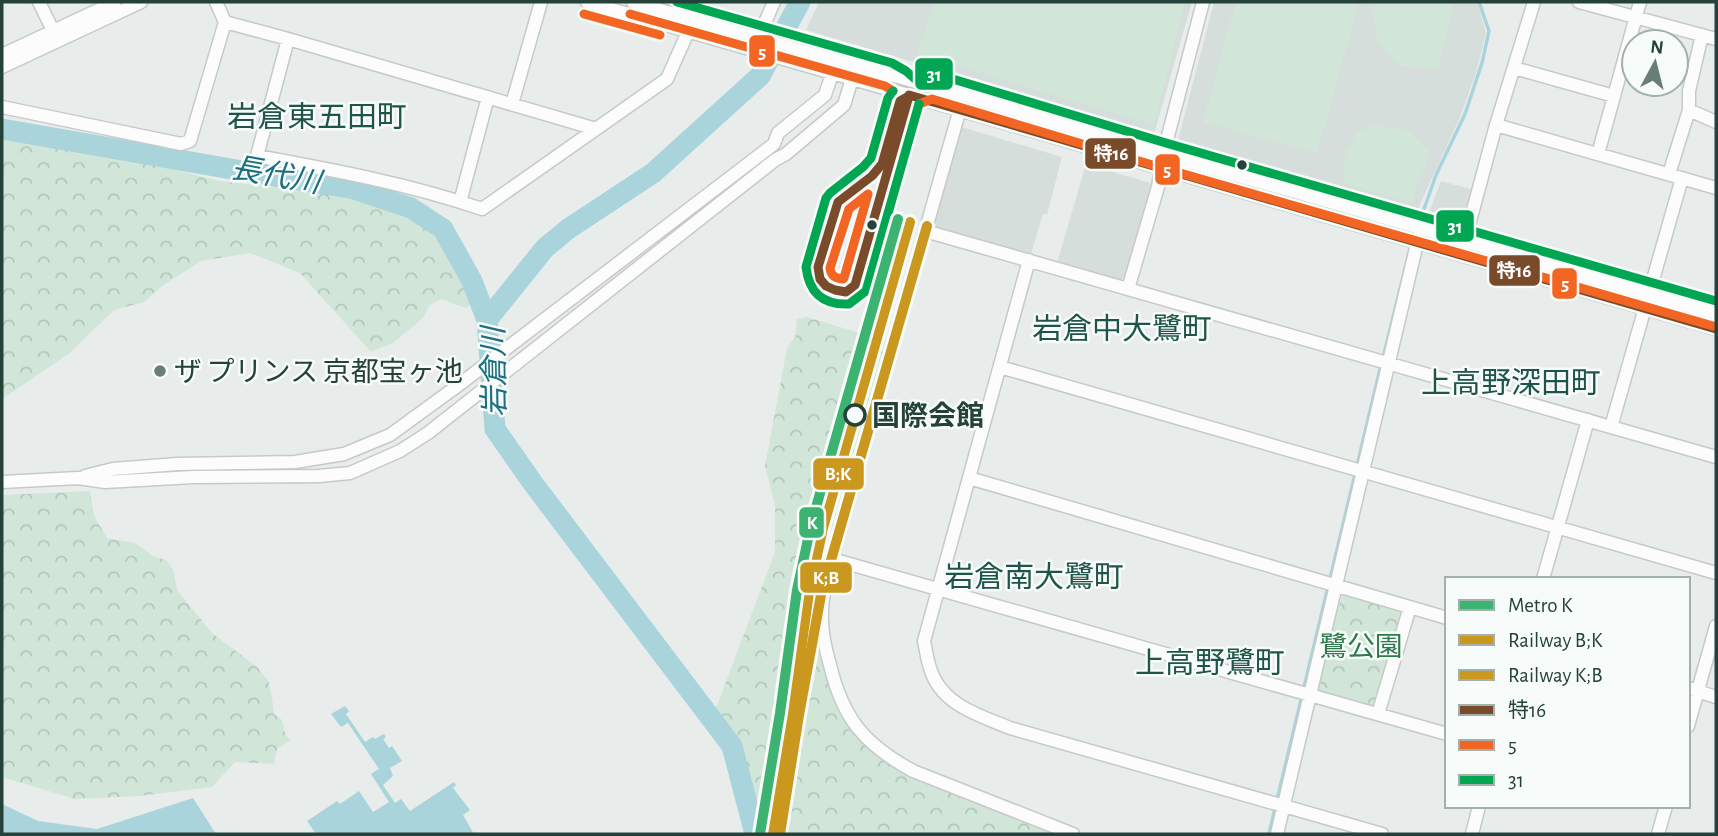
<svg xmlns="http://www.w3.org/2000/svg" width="1718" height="836" font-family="'Alegreya Sans','Noto Sans JP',sans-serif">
  <defs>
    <pattern id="forest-crowns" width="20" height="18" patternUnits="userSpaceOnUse" patternTransform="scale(1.75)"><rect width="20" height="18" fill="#d1e6d8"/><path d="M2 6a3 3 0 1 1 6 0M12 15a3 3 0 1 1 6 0" fill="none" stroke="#b3c6ba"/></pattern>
  </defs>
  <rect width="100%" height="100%" fill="#e8edeb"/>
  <path fill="#d6dedb" d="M819,2H1192L1154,134L806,30Z
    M1214,2H1477L1486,33L1476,73L1460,117L1418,209L1178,140Z
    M961,127L1062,157L1047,215L1043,214L1030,257L939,230L934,223Z
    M1086,164L1154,184L1125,277L1119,281L1057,263Z
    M1441,181L1474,190L1465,226L1428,215Z"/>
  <path fill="url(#forest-crowns)" d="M2,136L71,147L139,160L219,181L298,190L351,193L400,208L429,225L449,253L475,301L467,308L453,304L442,299L430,305L423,318L393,343L371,352L300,273L250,253L201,261L162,286L144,302L114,310L70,353L2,399Z
    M807,317L893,343L822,612L845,710L892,760L1073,834H759L734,747L713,716L775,552V506L765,466L787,348L795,337L797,319Z
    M90,491L94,516L107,538L135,543L153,556L166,560L173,569L177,590L212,633L257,667L268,680L272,698L274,714L282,720L285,734L291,740L277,749L274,764L235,762L212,787L140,796L75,799L2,777V495Z
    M1346,592L1401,608L1404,614L1377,706L1370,709L1321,694L1316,686L1342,595Z"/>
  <path fill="#d1e6d8" d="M935,2H1185L1154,125L917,54Z
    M1236,2H1359L1317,153L1203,122Z
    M1378,2H1441L1453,5L1438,69L1401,66L1378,43L1372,10Z
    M1377,125L1408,131L1430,153L1411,203L1344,183L1345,152L1359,131Z"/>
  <path fill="#a9d4db" d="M345,706L349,711L346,714L365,742L373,737L375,739L384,734L386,737L383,739L389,748L392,746L402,761L390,768L393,776L383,785L395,803L401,799L410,811L454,782L456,785L453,788L470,810L463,815L474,834H316L307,821L337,801L340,804L359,791L373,812L389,802L371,774L379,769L348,723L341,727L331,714Z
    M193,798L216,834H2V804L38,821L97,829Z"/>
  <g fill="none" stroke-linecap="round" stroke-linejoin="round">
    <path stroke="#a9d4db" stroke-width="3.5" d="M1418,226L1436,175L1465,114L1482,63L1489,31L1479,2
      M1383,358L1409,253
      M1330,579L1381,365
      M1277,800L1328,587
      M1269,834L1275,808"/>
    <path stroke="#a9d4db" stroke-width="21" d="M2,129L254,173L351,188L411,208L443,229L472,281L487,320L495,429L532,482L732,746L755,834
      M487,320L545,248L568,229L653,173L760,76L800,2"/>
    <defs>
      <path id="minor" d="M39,2L56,37
        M216,2L225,22L288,39L596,129L667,79L692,23
        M587,2L1716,329
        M633,2L791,48L964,95L1163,155L1292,191L1716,314
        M1579,2L1716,39
        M758,38L774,2
        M288,39L257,156C333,170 409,184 482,209L596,129
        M2,55L115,2
        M2,67L141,2
        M1514,68L1614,96
        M962,102L832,559C828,576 822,594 822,612C821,629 825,648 830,665C843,719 864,744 913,771L1073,834
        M512,104L541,2
        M2,107L181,144L190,141L225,22
        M1689,110L1716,122
        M1496,125L1716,188
        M1598,154L1640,2
        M1669,174L1689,110V91L1702,35
        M460,202L488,97
        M925,231L1716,457
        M1463,247L1496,125L1534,2
        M1029,260L924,641C926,650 927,659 930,668C941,705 979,715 1010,728L1382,834
        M1128,289L1158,187L1163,155L1203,2
        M1000,367L1716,573
        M1611,427L1682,178
        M85,476L113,469L177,464L295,462L344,454L390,435L456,387L774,144L778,133L825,95L835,65
        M969,478L1447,618
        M2,482L78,478L105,482L193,477L319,476L350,473L400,451L428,433L775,160L786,154L844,105L854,72
        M832,559L1447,734
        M1543,579L1588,420
        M1688,688L1716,697
        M1378,714L1410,607
        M1688,726L1716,626
        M1277,834L1419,235
        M1472,834L1479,806
        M1658,834L1666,806"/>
    </defs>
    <use href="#minor" stroke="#c5cac8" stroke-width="15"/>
    <use href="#minor" stroke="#fcfcfc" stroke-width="12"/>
    <defs>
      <path id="bus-1" d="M909,95L1716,329
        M909,96L855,285L846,292L835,290L826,286L820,279L818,267L838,202L872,176L882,164L900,101Z"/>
      <path id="bus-2" d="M584,14L660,35
        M630,14L885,86L893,91
        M919,104L932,99L1159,167L1713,326
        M868,194L844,278L843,279C835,278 831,276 830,268L849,209Z"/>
      <path id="bus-3" d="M677,2L892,63L906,71L915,79L929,74H936L1166,143L1716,301
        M893,91L888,98L871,158L863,167L830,193L826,198L806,267C809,293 823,305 849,304L866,291L919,104"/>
    </defs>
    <use href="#bus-1" stroke="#f7fbf9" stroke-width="14"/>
    <use href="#bus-2" stroke="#f7fbf9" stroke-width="14"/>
    <use href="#bus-3" stroke="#f7fbf9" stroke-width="14"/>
    <use href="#bus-1" stroke="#7a4b2a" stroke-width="9"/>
    <use href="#bus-2" stroke="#f26522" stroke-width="9"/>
    <use href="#bus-3" stroke="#00a651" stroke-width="9"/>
    <defs>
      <path id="rail-1" d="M772,834L792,715L809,592L823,528L910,222"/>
      <path id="rail-2" d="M780,834L799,715L821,595L927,226"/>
    </defs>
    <use href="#rail-1" stroke="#f7fbf9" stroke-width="16"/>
    <use href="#rail-2" stroke="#f7fbf9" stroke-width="16"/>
    <use href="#rail-1" stroke="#ca971f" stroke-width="10"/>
    <use href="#rail-2" stroke="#ca971f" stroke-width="10"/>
    <defs>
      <path id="metro-1" d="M760,834L780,713L797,590L811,525L898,219"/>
    </defs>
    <use href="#metro-1" stroke="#f7fbf9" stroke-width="16"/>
    <use href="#metro-1" stroke="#3cb371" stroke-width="10"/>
  </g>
  <g fill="#24423a" stroke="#f7fbf9" stroke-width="2.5">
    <circle cx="1242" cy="165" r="6"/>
    <circle cx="872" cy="225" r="6"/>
  </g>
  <circle fill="#697e78" stroke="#f7fbf9" stroke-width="2.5" cx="160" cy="371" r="7"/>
  <circle fill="#f7fbf9" stroke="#24423a" stroke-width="3.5" cx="855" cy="415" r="10"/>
  <g text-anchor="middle" stroke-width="5" stroke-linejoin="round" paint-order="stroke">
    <g font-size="28" fill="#24423a" stroke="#f7fbf9" text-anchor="start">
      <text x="174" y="381">ザ プリンス 京都宝ヶ池</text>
    </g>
    <g font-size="28" font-weight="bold" fill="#24423a" stroke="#f7fbf9" text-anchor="start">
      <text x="872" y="425">国際会館</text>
    </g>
    <g font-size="28" fill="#2d7a4b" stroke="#f7fbf9">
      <text x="1361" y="656">鷺公園</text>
    </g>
    <g font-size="30" fill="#1f5548" stroke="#f7fbf9">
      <text x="317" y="127">岩倉東五田町</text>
      <text x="1122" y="339">岩倉中大鷺町</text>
      <text x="1511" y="393">上高野深田町</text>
      <text x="1034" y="587">岩倉南大鷺町</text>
      <text x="1210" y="673">上高野鷺町</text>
    </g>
    <g font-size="30" font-style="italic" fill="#1c6f80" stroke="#f7fbf9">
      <text transform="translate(276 175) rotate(10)" y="10">長代川</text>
      <text transform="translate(494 372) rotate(-91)" y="10">岩倉川</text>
    </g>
  </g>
  <g stroke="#f7fbf9" stroke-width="2.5">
    <rect x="748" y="34" width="28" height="34" rx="7" fill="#f26522"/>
    <rect x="914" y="57" width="40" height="34" rx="7" fill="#00a651"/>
    <rect x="1084" y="137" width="53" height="33" rx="7" fill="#7a4b2a"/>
    <rect x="1154" y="153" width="27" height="33" rx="7" fill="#f26522"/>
    <rect x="1435" y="209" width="40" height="34" rx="7" fill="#00a651"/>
    <rect x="1488" y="254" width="53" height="33" rx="7" fill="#7a4b2a"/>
    <rect x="1551" y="267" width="27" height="33" rx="7" fill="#f26522"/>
    <rect x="812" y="457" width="53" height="34" rx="7" fill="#ca971f"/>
    <rect x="798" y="506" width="27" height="33" rx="7" fill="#3cb371"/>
    <rect x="799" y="561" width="54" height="33" rx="7" fill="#ca971f"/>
  </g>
  <g font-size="19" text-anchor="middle" font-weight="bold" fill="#fff">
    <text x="762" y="58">5</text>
    <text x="934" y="81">31</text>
    <text x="1111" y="160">特16</text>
    <text x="1167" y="176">5</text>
    <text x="1455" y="233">31</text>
    <text x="1514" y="277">特16</text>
    <text x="1565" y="290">5</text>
    <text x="838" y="480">B;K</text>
    <text x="812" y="529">K</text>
    <text x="826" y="584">K;B</text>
  </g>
  <rect width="1718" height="836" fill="none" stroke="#24423a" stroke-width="7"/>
  <rect x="1445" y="577" width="245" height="231" fill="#f7fbf9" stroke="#a3b1ad" stroke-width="2"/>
  <rect x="1459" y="600" width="35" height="10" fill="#3cb371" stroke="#a3b1ad" stroke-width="2"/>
  <text x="1508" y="612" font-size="21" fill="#24423a">Metro K</text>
  <rect x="1459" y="635" width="35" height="10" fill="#ca971f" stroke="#a3b1ad" stroke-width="2"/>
  <text x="1508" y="647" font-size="21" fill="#24423a">Railway B;K</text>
  <rect x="1459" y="670" width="35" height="10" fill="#ca971f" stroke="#a3b1ad" stroke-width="2"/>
  <text x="1508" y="682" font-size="21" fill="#24423a">Railway K;B</text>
  <rect x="1459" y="705" width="35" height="10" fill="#7a4b2a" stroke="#a3b1ad" stroke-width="2"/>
  <text x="1508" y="717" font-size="21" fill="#24423a">特16</text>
  <rect x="1459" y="740" width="35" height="10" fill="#f26522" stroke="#a3b1ad" stroke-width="2"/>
  <text x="1508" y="752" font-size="21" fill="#24423a">5</text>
  <rect x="1459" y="775" width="35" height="10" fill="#00a651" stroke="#a3b1ad" stroke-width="2"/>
  <text x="1508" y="787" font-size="21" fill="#24423a">31</text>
  <g transform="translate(1655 63) rotate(7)"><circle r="33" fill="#f7fbf9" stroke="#a3b1ad" stroke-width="2"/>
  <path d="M0-5L12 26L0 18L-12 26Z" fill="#697e78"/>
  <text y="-10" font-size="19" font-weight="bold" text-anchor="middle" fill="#24423a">N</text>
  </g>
</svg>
